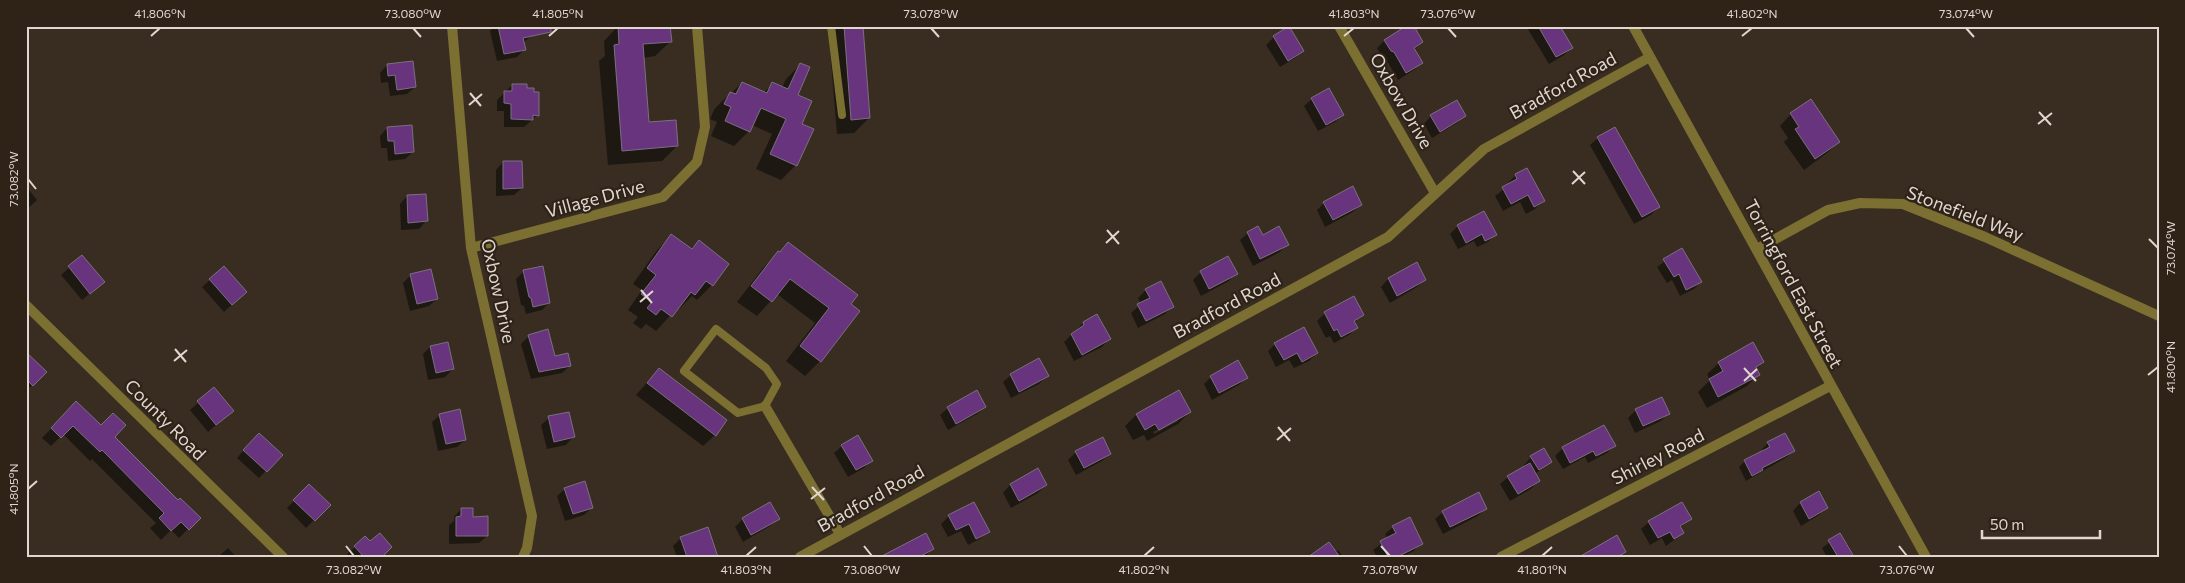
<svg xmlns="http://www.w3.org/2000/svg" width="2185" height="583" font-family="Commissioner,sans-serif">
  <rect width="100%" height="100%" fill="#392d22"/>
  <path fill="#0007" fill-rule="evenodd" d="M362,26H381L363,29Z
    M495,26H530L532,35L523,43L525,49L517,57L497,61L490,31Z
    M618,26L670,42L655,56L643,58L648,123L677,146L662,161L608,165L599,61L605,56L604,41Z
    M828,26H862L869,118L854,133L837,134Z
    M1526,26H1559L1571,48L1564,55L1549,64Z
    M1289,28L1302,51L1295,58L1280,67L1266,45L1274,37Z
    M1384,41L1422,42L1414,50L1421,63L1414,70L1398,80L1386,59L1383,58L1377,48Z
    M801,64L797,95L800,125L796,165L781,180L756,169L772,134L752,125L749,131L734,146L711,136L717,122L710,119L715,108L742,83L763,93L773,84L782,88L786,79Z
    M387,65L415,87L407,94L390,96L388,82L381,83L380,73Z
    M512,85L538,115L524,127H504V111H497V100Z
    M1312,99L1342,115L1335,122L1318,131L1304,106Z
    M1791,114L1839,142L1827,153L1804,170L1784,142L1788,138L1780,126Z
    M1431,116H1465L1457,123L1432,138L1424,124Z
    M387,128L413,152L405,159L388,161L387,148H381L380,136Z
    M1598,138L1658,207L1651,215L1634,224L1590,145Z
    M503,162L522,188L514,195L496,196V170Z
    M1516,175L1543,201L1535,209L1526,214L1520,202L1503,211L1495,196L1509,185L1508,183Z
    M26,186L37,200L26,210Z
    M407,196L426,221L419,229L401,230L400,204Z
    M1324,203L1361,205L1353,212L1325,227L1317,210Z
    M1484,213L1495,234L1488,242L1477,247L1474,241L1458,249L1450,234L1458,226Z
    M1248,233L1262,237L1287,244L1280,252L1253,266L1240,240Z
    M672,235L690,249L699,241L712,285L697,300L692,296L679,309L677,308L656,331L646,324L641,329L633,323L638,317L628,310L642,290L633,284L657,250Z
    M788,244L849,305L820,361L805,376L786,361L815,323L777,294L757,316L737,302L763,268Z
    M1682,249L1701,282L1694,289L1680,296L1672,280L1667,283L1657,267Z
    M82,256L95,289L82,300L61,275Z
    M1228,258L1236,273L1229,281L1201,296L1193,280L1201,272Z
    M1416,264L1425,280L1417,287L1390,303L1381,287L1388,279Z
    M224,268L238,299L224,312L202,287Z
    M523,272L549,303L542,310L526,314L524,306L521,305L516,279Z
    M411,275L437,299L429,306L410,311L403,283Z
    M1146,290L1173,306L1165,314L1138,328L1131,313L1141,304L1138,298Z
    M1325,313L1362,315L1354,323L1356,328L1349,335L1334,343L1330,336L1326,338L1317,321Z
    M1097,316L1109,339L1102,347L1074,361L1064,342L1083,323Z
    M529,336L554,358L570,366L562,373L531,379L521,344Z
    M1275,344L1317,353L1309,361L1294,368L1289,360L1276,367L1268,351Z
    M430,347L453,369L445,377L428,380L423,354Z
    M26,354L45,372L26,391Z
    M1763,362L1756,369L1759,374L1747,386L1707,408L1698,392L1710,380L1707,374L1719,363Z
    M659,369L715,435L703,446L636,395Z
    M1011,375L1047,376L1039,384L1011,398L1003,382Z
    M1211,377L1246,378L1239,385L1212,400L1204,384Z
    M214,389L224,418L208,432L190,410Z
    M76,403L178,502L199,518L179,538L171,530L161,540L150,528L156,523L92,459L90,461L63,434L51,446L42,438Z
    M985,407L977,414L948,430L940,415L948,408Z
    M1636,410L1668,414L1661,421L1635,433L1628,418Z
    M1190,412L1178,424L1147,441L1144,435L1133,440L1125,426L1136,415ZM1178,418V421L1154,434L1153,432Z
    M440,415L465,440L457,447L438,451L432,422Z
    M549,418L573,437L566,445L547,449L541,425Z
    M1102,439L1110,454L1102,461L1076,475L1068,460L1076,452Z
    M251,442L281,455L259,478L237,458Z
    M1768,443L1793,451L1787,457L1746,481L1739,467L1745,461L1763,452L1762,449Z
    M842,446L871,460L864,468L848,477L834,453Z
    M1614,446L1607,453L1588,463L1585,457L1563,469L1555,456L1563,448Z
    M1531,457L1551,462L1535,474L1538,481L1531,489L1510,501L1500,484L1508,477L1525,467L1524,465Z
    M1038,470L1046,485L1038,493L1011,508L1003,493L1010,485Z
    M309,486L329,505L306,528L287,508Z
    M565,489L592,508L584,515L565,521L557,496Z
    M1818,493L1826,508L1819,515L1801,526L1793,511L1800,503Z
    M770,504L778,519L770,526L743,542L735,527L743,519Z
    M1486,508L1478,516L1443,534L1435,519L1443,512Z
    M461,509L472,518L487,536L479,543L449,544V525L454,521V517Z
    M949,516L988,531L980,539L968,545L961,531L948,537L941,524Z
    M1690,519L1680,528L1683,533L1666,546L1662,538L1650,545L1641,529L1649,522Z
    M1393,527L1421,543L1414,551L1402,557H1377L1373,550L1388,539L1385,534Z
    M1839,535L1845,544L1847,543L1855,557H1827L1822,548Z
    M681,538L716,557H677L673,546Z
    M370,543L381,557H350L347,554L355,547Z
    M228,548L236,557H218Z
    M932,549L925,557H889Z
    M1338,550L1343,557H1312L1335,552Z"/>
  <path fill="#68347d" stroke="#7a707f" d="M498,26H551V32L523,38L526,50L504,54Z
    M618,26H670L672,42L643,44L649,122L676,120L678,146L622,151L614,45L619,44Z
    M844,26H863L870,118L851,120Z
    M1289,26L1304,51L1288,61L1273,36Z
    M1406,26H1414L1423,42L1414,48L1423,63L1406,73L1394,52L1391,51L1384,40Z
    M1538,26H1560L1573,48L1556,57Z
    M413,61L416,87L397,90L395,75L388,76L387,64Z
    M800,63L810,67L798,95L812,101L802,124L814,129L797,166L770,154L786,119L761,108L750,132L725,121L731,107L724,104L730,92L736,94L742,82L767,93L772,82L788,89Z
    M512,84H527V88H534V92H539V116L533,115V120L511,119V104L504,103V91H512Z
    M1329,88L1344,115L1326,125L1311,98Z
    M1811,99L1840,142L1815,159L1795,129L1799,127L1790,113Z
    M1457,100L1466,116L1440,132L1430,115Z
    M412,125L414,152L395,154L394,141H388L387,127Z
    M1615,127L1660,207L1642,217L1597,137Z
    M503,161H522L523,188L503,189Z
    M1527,168L1545,201L1534,207L1528,195L1511,204L1502,187L1517,179L1515,174Z
    M1353,186L1362,205L1333,220L1323,202Z
    M426,194L428,221L408,223L407,195Z
    M1484,211L1497,235L1485,241L1482,234L1466,243L1457,225Z
    M1258,226L1263,235L1279,226L1289,245L1260,259L1247,232Z
    M671,234L692,249L699,240L729,264L713,286L706,281L695,295L691,292L672,317L661,309L656,315L647,308L652,302L641,294L656,275L647,268Z
    M788,242L858,295L851,304L860,311L821,362L800,346L829,308L790,279L772,302L751,286L778,251L780,252Z
    M1682,248L1702,282L1686,290L1679,274L1674,277L1663,259Z
    M82,255L105,282L90,294L68,266Z
    M1228,256L1238,274L1209,289L1200,271Z
    M1417,262L1426,280L1397,296L1388,278Z
    M224,266L247,292L232,305L209,279Z
    M543,266L550,303L533,307L531,298L529,297L523,270Z
    M431,269L438,299L417,304L410,274Z
    M1161,281L1174,307L1146,321L1137,304L1150,298L1145,289Z
    M1354,296L1364,315L1354,321L1358,328L1341,337L1337,329L1334,331L1324,312Z
    M1097,314L1111,339L1082,355L1071,334L1084,325L1083,322Z
    M1304,327L1318,353L1302,362L1297,353L1284,360L1274,343Z
    M548,329L555,356L568,353L571,366L539,372L528,335Z
    M448,342L454,369L436,373L430,346Z
    M1753,342L1764,362L1756,367L1760,375L1718,397L1709,379L1723,371L1718,362Z
    M26,352L47,372L33,386L26,379Z
    M1039,358L1049,376L1019,392L1010,374Z
    M1238,360L1248,378L1219,393L1210,376Z
    M659,368L727,420L716,436L647,383Z
    M214,387L234,411L216,425L197,401Z
    M977,390L986,407L956,424L947,407Z
    M1179,390L1191,412L1159,430L1155,424L1145,430L1136,414Z
    M1662,397L1670,414L1643,426L1635,409Z
    M76,401L101,425L113,413L126,425L115,437L178,500L180,498L201,518L189,530L181,522L171,531L159,518L164,513L102,450L100,452L73,426L61,438L51,428Z
    M460,409L466,440L446,444L439,414Z
    M569,412L575,437L554,442L548,416Z
    M1604,425L1616,446L1596,456L1593,451L1570,463L1562,447Z
    M259,433L283,455L267,472L243,450Z
    M1785,433L1795,451L1762,468L1763,470L1752,476L1744,460L1770,447L1767,442Z
    M858,435L873,461L856,470L841,445Z
    M1103,437L1111,454L1084,468L1075,451Z
    M1544,448L1552,462L1539,470L1530,456Z
    M1530,463L1540,481L1518,494L1507,476Z
    M1038,468L1047,485L1019,501L1010,484Z
    M585,481L593,508L573,514L564,488Z
    M309,484L331,505L315,521L293,500Z
    M1819,491L1828,508L1809,519L1800,502Z
    M1479,492L1487,509L1450,527L1442,511Z
    M770,502L780,519L751,535L742,518Z
    M974,502L990,532L976,539L969,524L956,530L948,515Z
    M1682,502L1692,519L1680,526L1684,533L1674,539L1670,532L1658,538L1648,521Z
    M461,508H473V517L488,516V536H456V517L461,516Z
    M1410,517L1423,544L1397,557H1388L1380,541L1396,533L1392,526Z
    M708,527L718,557H687L680,537Z
    M380,533L392,547L382,557H364L354,546L365,536L370,541Z
    M926,533L934,549L919,557H880Z
    M1840,533L1852,553L1854,557H1838L1828,540Z
    M1617,535L1626,552L1617,557H1579Z
    M1329,542L1340,557H1308Z"/>
  <g fill="none" stroke-linecap="round" stroke-linejoin="round">
    <path stroke="#7b6f31" stroke-width="8" d="M831,26L842,115
      M716,329L766,368L777,384L765,406L738,413L684,371Z"/>
    <path stroke="#7b6f31" stroke-width="10" d="M452,26L471,248L532,516L527,548L523,557
      M1339,26L1435,193
      M1633,26L1926,557
      M471,248L663,197L697,162L705,127L697,26
      M1757,249L1828,210L1860,203L1903,204L1985,237L2159,316
      M26,305L283,557
      M765,406L840,534
      M800,557L1388,237L1484,149L1650,57
      M1501,557L1830,386"/>
  </g>
  <path fill="none" stroke="#dfd7d0" stroke-width="2" d="M413,28L421,37M931,28L939,37M1448,28L1456,37M1966,28L1974,37M151,36L160,28M549,36L558,28M1344,36L1354,28M1742,36L1752,28M470,93L481,106M469,105L482,94M2039,112L2051,125M2038,124L2052,113M1573,171L1585,184M28,179L36,189M1572,184L1585,172M1107,230L1119,244M2149,239L2158,248M1106,243L1119,231M641,290L652,303M640,302L653,291M175,349L186,362M174,361L187,350M1744,368L1756,381M2148,375L2158,367M1744,381L1757,369M1278,427L1290,441M1277,440L1291,428M812,487L824,500M28,489L37,481M811,499L825,488M346,546L354,556M864,546L872,556M1381,546L1390,556M1899,546L1907,556M746,556L756,547M1144,556L1154,547M1542,556L1552,547"/>
  <g text-anchor="middle" stroke-width="4.5" stroke-linejoin="round" paint-order="stroke">
    <g font-size="18" fill="#dfd7d0" stroke="#2f2318">
      <text transform="translate(1563 86) rotate(-29)" y="6">Bradford Road</text>
      <text transform="translate(1401 101) rotate(60)" y="6">Oxbow Drive</text>
      <text transform="translate(595 199) rotate(-15)" y="6">Village Drive</text>
      <text transform="translate(1965 214) rotate(21)" y="6">Stonefield Way</text>
      <text transform="translate(1793 284) rotate(62)" y="6">Torringford East Street</text>
      <text transform="translate(498 291) rotate(78)" y="6">Oxbow Drive</text>
      <text transform="translate(1227 306) rotate(-28)" y="6">Bradford Road</text>
      <text transform="translate(165 420) rotate(45)" y="6">County Road</text>
      <text transform="translate(1658 457) rotate(-27)" y="6">Shirley Road</text>
      <text transform="translate(871 499) rotate(-29)" y="6">Bradford Road</text>
    </g>
  </g>
  <rect width="2185" height="583" fill="none" stroke="#2f2318" stroke-width="55"/>
  <path d="M1982 530v8h118v-8" fill="none" stroke="#dfd7d0" stroke-width="2.5"/>
  <text x="1990" y="530" font-size="15" fill="#dfd7d0" stroke="#2f2318" stroke-width="4" paint-order="stroke">50 m</text>
  <rect x="28" y="28" width="2130" height="528" fill="none" stroke="#dfd7d0" stroke-width="2"/>
  <g font-size="12" text-anchor="middle" fill="#dfd7d0">
    <text x="160" y="18">41.806°N</text>
    <text x="413" y="18">73.080°W</text>
    <text x="558" y="18">41.805°N</text>
    <text x="931" y="18">73.078°W</text>
    <text x="1354" y="18">41.803°N</text>
    <text x="1448" y="18">73.076°W</text>
    <text x="1752" y="18">41.802°N</text>
    <text x="1966" y="18">73.074°W</text>
    <text transform="translate(14 179) rotate(-90)" y="4">73.082°W</text>
    <text transform="translate(2171 248) rotate(-90)" y="4">73.074°W</text>
    <text transform="translate(2171 367) rotate(-90)" y="4">41.800°N</text>
    <text transform="translate(14 489) rotate(-90)" y="4">41.805°N</text>
    <text x="354" y="574">73.082°W</text>
    <text x="746" y="574">41.803°N</text>
    <text x="872" y="574">73.080°W</text>
    <text x="1144" y="574">41.802°N</text>
    <text x="1390" y="574">73.078°W</text>
    <text x="1542" y="574">41.801°N</text>
    <text x="1907" y="574">73.076°W</text>
  </g>
</svg>
